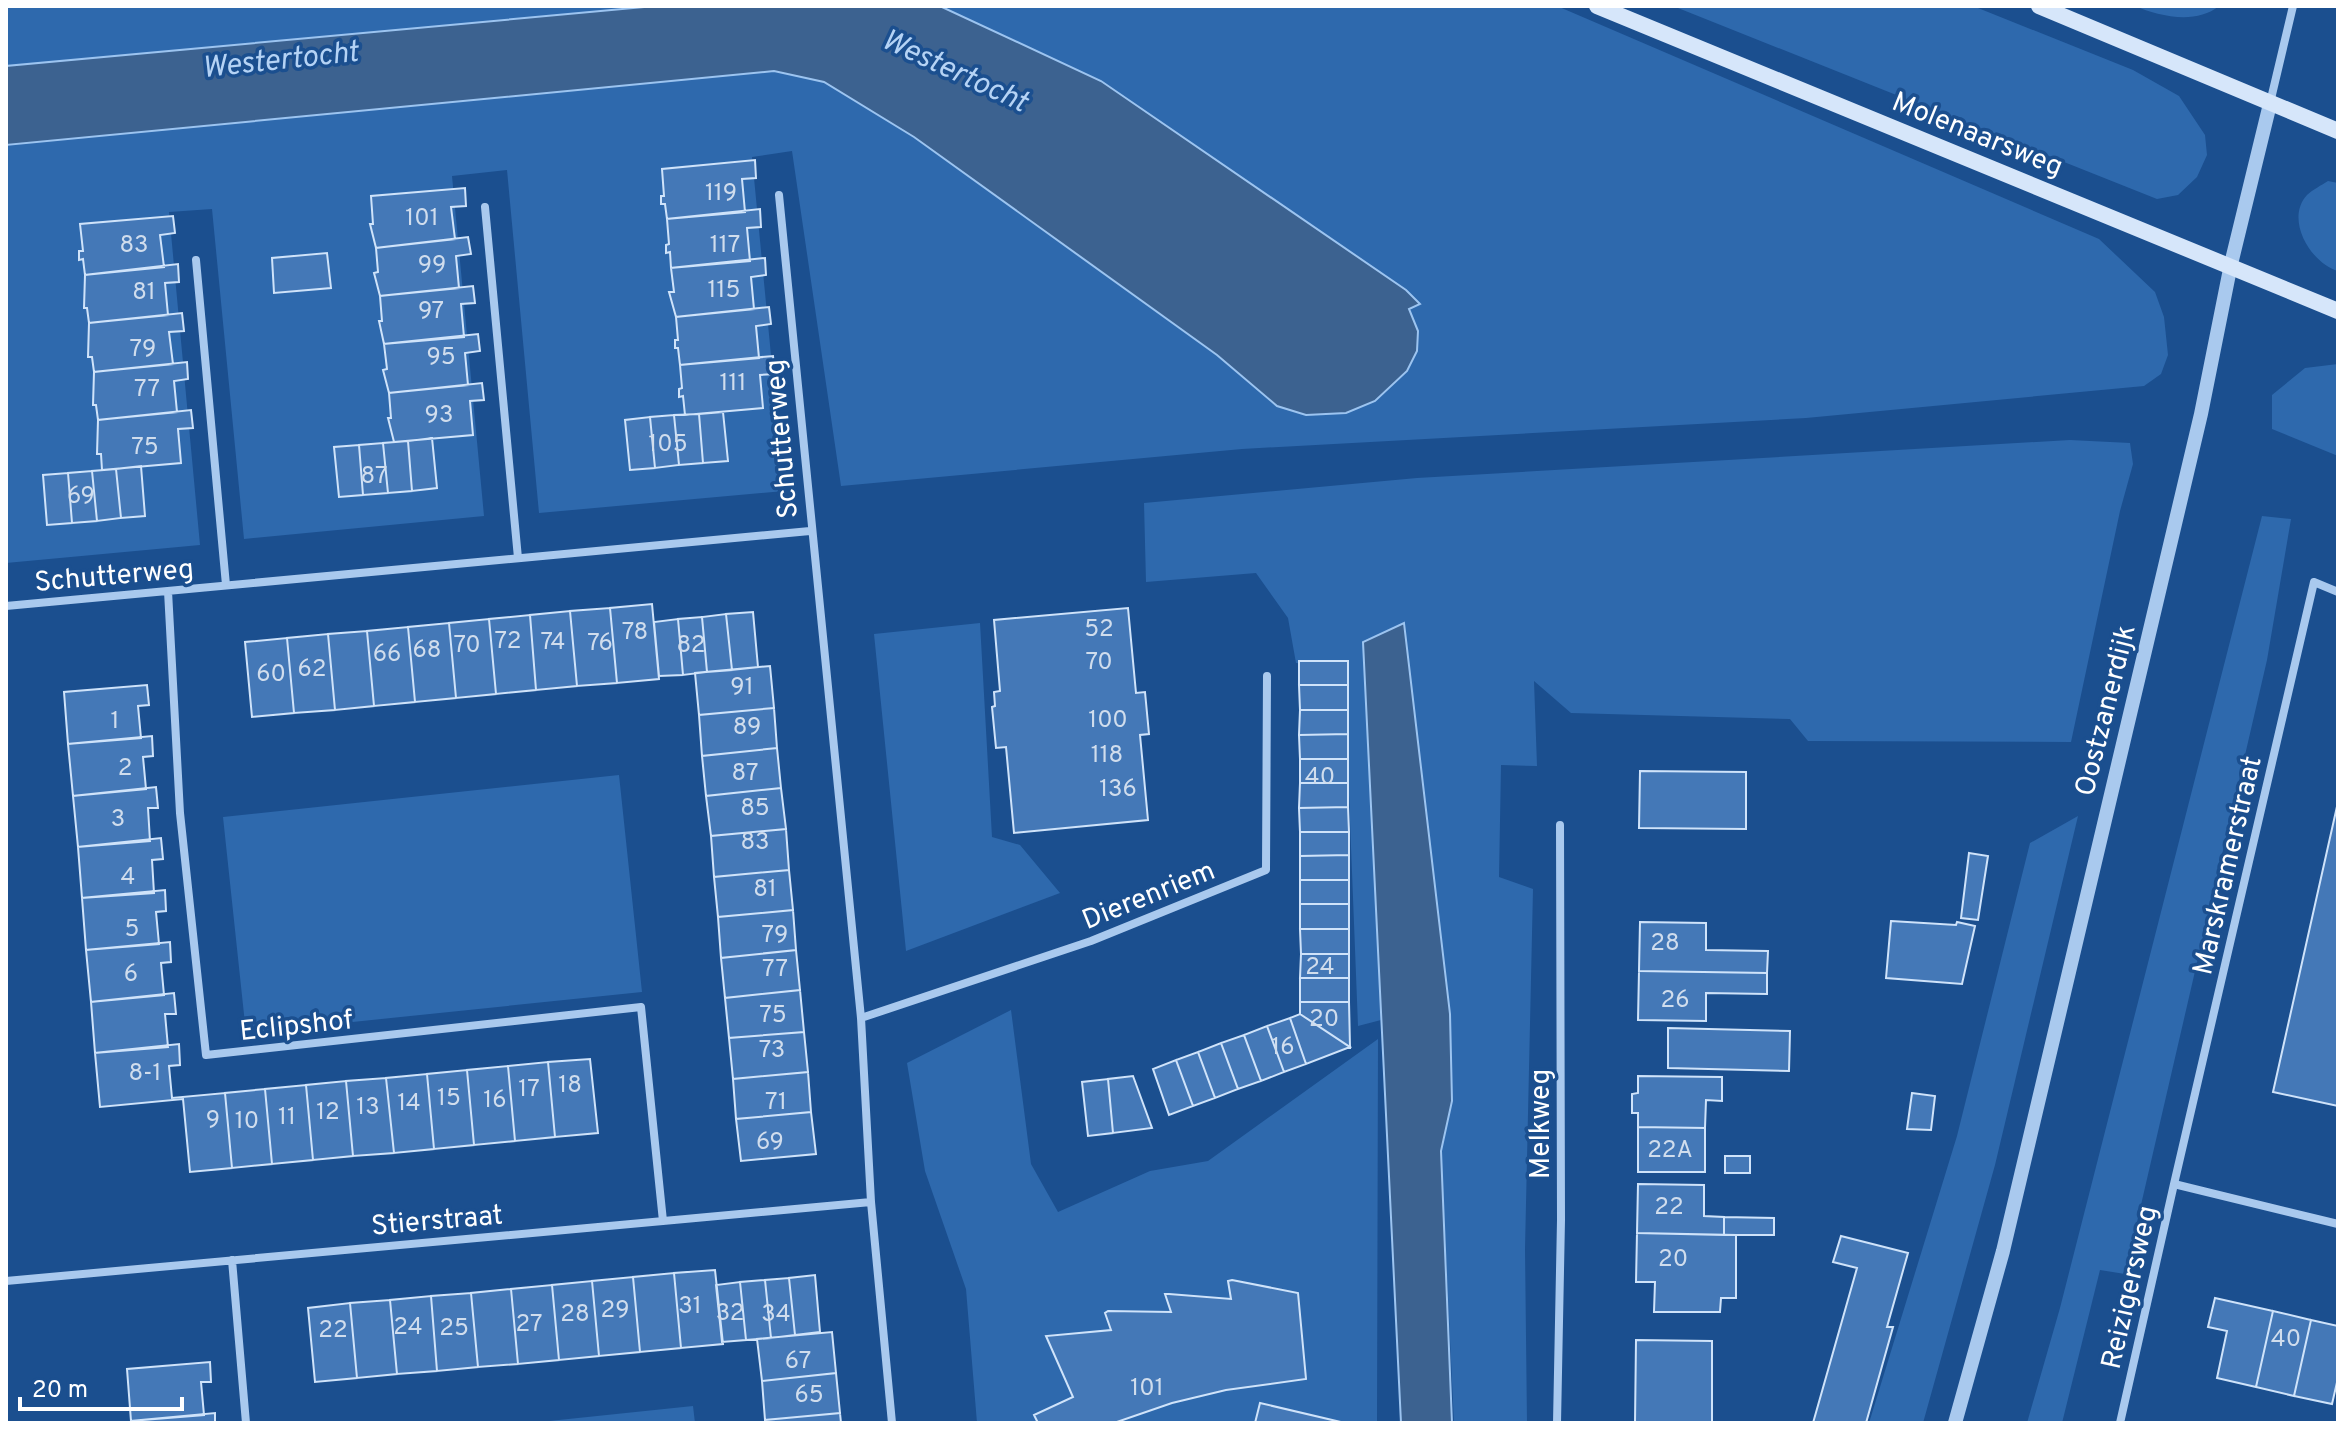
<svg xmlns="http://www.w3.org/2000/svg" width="2344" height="1429" font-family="Overpass,sans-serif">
  <rect width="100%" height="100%" fill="#1b4f8f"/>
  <path fill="#2e69ad" d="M6,6H655L6,66Z
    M935,6H1557L2099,239L2155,292L2164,317L2168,355L2161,374L2144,386L1806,418L1242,449L841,486L792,151L752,157L784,491L539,513L507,170L452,176L484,516L244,539L212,209L169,212L200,545L6,563V145L774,71L824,82L914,137L1217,355L1277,406L1417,351L1418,331L1409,309L1101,81Z
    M1673,6H1973L2133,70L2179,96L2205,135L2207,155L2197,177L2178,195L2157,199Z
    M2135,6H2219C2196,25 2158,16 2135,6Z
    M2328,181L2338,183V271C2312,264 2284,220 2307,195C2312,190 2322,185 2328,181Z
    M2338,364V456L2272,429V395L2305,368Z
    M2070,440L2130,443L2133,464L2120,511L2071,742L1808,741L1790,719L1571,713L1534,681L1537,766L1501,765L1499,877L1533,889L1525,1249L1527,1423H1454L1441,1151L1451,1101L1450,1014L1404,671L1381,1020L1358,1026L1344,667L1296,663L1288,618L1256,573L1146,582L1144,503L1417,478Z
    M2262,516L2291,519L2267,660L2125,1274L2100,1270L2062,1423H2027L2060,1308Z
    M980,623L992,837L1020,845L1060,893L906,951L874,634Z
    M619,775L642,992L246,1033L223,817Z
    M2078,816L1995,1165L1923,1423H1869L1957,1136L2030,843Z
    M1011,1010L1031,1164L1058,1212L1150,1171L1208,1161L1378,1039L1377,1423H977L966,1289L925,1171L907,1063Z
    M693,1406L695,1423H530Z"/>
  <path fill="#3c6290" stroke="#9cc4f0" stroke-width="2" d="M655,6L942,7L1101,81L1406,290L1420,304L1409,309L1418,331L1417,351L1407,371L1375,401L1346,413L1306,415L1277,406L1217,355L914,137L824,82L774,71L6,145V66Z
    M1404,623L1450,1014L1452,1101L1441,1151L1452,1423H1401L1363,642Z"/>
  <path fill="#4478b7" stroke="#cfe3fa" stroke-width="2" d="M755,160L756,178L742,179L745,212L667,219L665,204H661V196H664L662,169Z
    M465,188L466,206L451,207L455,239L376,248L370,224H373L371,196Z
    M760,209L761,227L747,228L750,261L671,268L670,252L666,253V245L669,244L667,219Z
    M173,216L175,233L160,235L164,267L85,275L83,259L79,260V251H83L80,224Z
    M468,237L471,254L456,256L459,288L380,296L374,273L378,272L376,248Z
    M327,253L331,288L274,293L272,258Z
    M765,258L766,275L751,277L754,309L676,317L669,292H674L671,268Z
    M178,264L179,282L165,283L168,315L89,323L87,308H84L85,275Z
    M473,286L475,303L461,304L464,337L384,344L379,321H382L380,296Z
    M769,307L771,324L756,326L759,358L680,365L678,348H675V340H678L676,317Z
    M182,313L184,331L169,332L173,364L94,372L92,357H88L89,323Z
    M478,334L480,351L465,353L468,385L389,393L383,370L387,369L384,344Z
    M773,356L775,374L760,375L763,408L685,415L683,396L679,397V389L682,388L680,365Z
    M187,362L188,379L174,381L177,412L98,420L96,405H93L94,372Z
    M482,383L484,400L470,401L473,435L394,442L388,418H391L389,393Z
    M191,410L193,428L178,429L181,463L102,470L101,454H97L98,420Z
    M723,412L728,461L703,463L699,414Z
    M699,414L703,463L679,465L674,415Z
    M674,415L679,465L655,468L650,417Z
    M650,417L655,468L630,470L625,420Z
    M432,438L437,488L412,491L408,441Z
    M408,441L412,491L388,493L383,443Z
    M383,443L388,493L363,495L359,445Z
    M359,445L363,495L339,497L334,447Z
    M141,466L145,516L121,518L116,469Z
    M116,469L121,518L97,521L92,471Z
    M92,471L97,521L72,523L68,473Z
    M68,473L72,523L47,525L43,475Z
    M652,604L659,679L617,683L610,608Z
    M610,608L617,683L577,686L570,611Z
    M1128,608L1136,693L1145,692L1149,734L1140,735L1148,820L1014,833L1006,747L996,748L992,707L995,706L994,692L1000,691L994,620Z
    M570,611L577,686L536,690L530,615Z
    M753,612L758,667L732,670L726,614Z
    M726,614L732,670L707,672L702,617Z
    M530,615L536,690L496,694L489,619Z
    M702,617L707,672L683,675L678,619Z
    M489,619L496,694L456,698L449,623Z
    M678,619L683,675L659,676L654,622Z
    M449,623L456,698L415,702L408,627Z
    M408,627L415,702L374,706L367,631Z
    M367,631L374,706L335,710L328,634Z
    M328,634L335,710L294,713L287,638Z
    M287,638L294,713L252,717L245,642Z
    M1299,661H1348V685H1299Z
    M770,666L774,708L699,715L695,673Z
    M147,685L149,705L138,706L141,738L68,744L64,692Z
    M1299,685H1348V710H1300Z
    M774,708L777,748L702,756L699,715Z
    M1300,710H1348V734L1299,735Z
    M1348,734V759H1300L1299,735Z
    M152,736L153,756L143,757L146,789L73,796L68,744Z
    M777,748L781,788L706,796L702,756Z
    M1300,759H1348V783H1300Z
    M1640,771L1746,772V829L1639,828Z
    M1300,783H1348V807L1299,808Z
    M156,787L158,808H148L150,841L78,847L73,796Z
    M781,788L786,829L711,836L706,796Z
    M2338,802V1106L2273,1092Z
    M1348,807L1349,832H1300L1299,808Z
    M786,829L789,870L714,877L711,836Z
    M1300,832H1349V855L1300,856Z
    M161,838L163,859L152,860L154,893L82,898L78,847Z
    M1969,853L1988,856L1978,920L1961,918Z
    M1349,855V880H1300V856Z
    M789,870L793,910L718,917L714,877Z
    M1300,880H1349V904H1300Z
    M165,890L166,911L156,912L159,944L86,950L82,898Z
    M1300,904H1349V929H1300Z
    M793,910L796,950L721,958L718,917Z
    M1891,921L1956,925L1957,922L1975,926L1962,984L1886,978Z
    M1640,922L1706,923V950L1768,951L1767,973L1639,971Z
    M1300,929H1349V954H1301Z
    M170,942L171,962L161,963L164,995L91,1002L86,950Z
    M796,950L800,990L725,998L721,958Z
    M1301,954H1349V978H1300Z
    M1639,971L1767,973V994L1706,993V1021L1638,1020Z
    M1300,978H1349V1002H1300Z
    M800,990L804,1032L729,1038L725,998Z
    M174,993L176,1014H165L168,1047L95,1053L91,1002Z
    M1300,1002H1349L1350,1047L1300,1014Z
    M1300,1014L1350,1047L1306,1064L1290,1018Z
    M1290,1018L1306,1064L1284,1072L1267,1026Z
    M1267,1026L1284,1072L1261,1081L1244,1035Z
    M1668,1028L1790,1031L1789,1071L1668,1068Z
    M804,1032L808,1072L733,1079L729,1038Z
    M1244,1035L1261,1081L1238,1089L1221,1043Z
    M1221,1043L1238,1089L1215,1098L1198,1052Z
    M179,1044L180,1065L169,1066L172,1098L225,1093L232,1168L190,1172L183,1099L100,1107L95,1053Z
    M1198,1052L1215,1098L1193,1106L1176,1060Z
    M590,1059L598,1133L555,1137L548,1062Z
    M1176,1060L1193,1106L1169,1115L1153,1069Z
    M548,1062L555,1137L515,1141L508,1066Z
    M508,1066L515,1141L474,1145L467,1070Z
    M467,1070L474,1145L434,1149L427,1074Z
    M808,1072L811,1112L736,1119L733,1079Z
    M427,1074L434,1149L394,1153L386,1078Z
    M1133,1076L1152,1128L1113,1133L1108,1079Z
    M1638,1076L1722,1077V1101L1706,1100L1705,1128L1638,1127V1113H1632V1094L1638,1093Z
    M386,1078L394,1153L353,1156L346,1081Z
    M1108,1079L1113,1133L1088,1136L1082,1082Z
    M346,1081L353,1156L313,1160L306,1085Z
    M306,1085L313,1160L272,1164L265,1089Z
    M265,1089L272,1164L232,1168L225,1093Z
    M1912,1093L1935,1096L1931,1130L1907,1129Z
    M811,1112L816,1154L741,1161L736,1119Z
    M1638,1127L1705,1128V1172H1638Z
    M1725,1156H1750V1173H1725Z
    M1638,1184L1704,1185V1216L1724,1217V1235L1637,1233Z
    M1724,1217L1774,1218V1235H1724Z
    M1637,1233L1736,1235V1298H1721L1720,1312H1654L1655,1282H1636Z
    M1841,1236L1908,1253L1887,1327H1893L1866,1423H1813L1857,1268L1833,1262Z
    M715,1270L723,1344L681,1348L674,1273Z
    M674,1273L681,1348L640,1352L633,1277Z
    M815,1275L820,1332L795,1335L789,1278Z
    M633,1277L640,1352L599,1356L592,1281Z
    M789,1278L795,1335L771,1338L765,1280Z
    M765,1280L771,1338L746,1340L740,1282Z
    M1232,1280L1298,1293L1306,1379L1226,1390L1172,1403L1114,1423H1038L1034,1415L1073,1397L1046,1336L1111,1330L1105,1313L1108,1311L1171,1312L1165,1294H1169L1231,1299L1228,1281Z
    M592,1281L599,1356L559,1360L552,1285Z
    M740,1282L746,1340L722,1342L716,1285Z
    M552,1285L559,1360L518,1364L511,1289Z
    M511,1289L518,1364L478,1367L471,1293Z
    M471,1293L478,1367L437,1371L431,1296Z
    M431,1296L437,1371L397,1374L390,1300Z
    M2215,1298L2273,1311L2256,1387L2217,1378L2227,1331L2208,1327Z
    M390,1300L397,1374L357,1378L350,1303Z
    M350,1303L357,1378L315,1382L308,1308Z
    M2273,1311L2311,1320L2294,1396L2256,1387Z
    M2311,1320L2338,1326V1378L2332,1404L2294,1396Z
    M832,1332L836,1373L762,1381L757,1339Z
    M1636,1340L1712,1341V1423H1635Z
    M210,1362L211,1382H201L204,1415L131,1421L127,1369Z
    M836,1373L840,1413L765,1420L762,1381Z
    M1260,1403L1345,1423H1255Z
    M215,1413V1423H131V1421Z
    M840,1413L841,1423H765V1420Z"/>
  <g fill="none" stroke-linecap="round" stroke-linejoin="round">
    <path stroke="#a9c9ee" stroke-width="8" d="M2270,103L2293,6
      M779,195L861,1018L871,1202L892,1423
      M485,207L518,558
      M196,260L226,585
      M168,591L180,813L206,1055L641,1007L663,1221
      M6,606L810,531
      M861,1018L1091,941L1266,870L1267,676
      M2174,1184L2314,582L2338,592
      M232,1260L246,1423
      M6,1281L871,1202
      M1557,1423L1561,1220L1560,825
      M2120,1423L2174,1184L2338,1224"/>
    <path stroke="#a9c9ee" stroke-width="14" d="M1955,1423L2003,1251L2201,414L2231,264L2270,104"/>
    <path stroke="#d6e6fa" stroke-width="16" d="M1597,6L2338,311
      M2039,6L2338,131"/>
  </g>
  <g text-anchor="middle" stroke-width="7" stroke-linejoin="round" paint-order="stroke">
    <g font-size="24" fill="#d0dded">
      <text x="721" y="200">119</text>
      <text x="422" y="225">101</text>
      <text x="134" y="252">83</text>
      <text x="725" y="252">117</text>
      <text x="432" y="272">99</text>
      <text x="724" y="297">115</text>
      <text x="144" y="299">81</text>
      <text x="431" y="318">97</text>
      <text x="143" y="356">79</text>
      <text x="441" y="364">95</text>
      <text x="733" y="390">111</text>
      <text x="147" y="396">77</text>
      <text x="439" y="422">93</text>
      <text x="668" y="451">105</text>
      <text x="145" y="454">75</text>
      <text x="374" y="483">87</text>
      <text x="81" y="503">69</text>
      <text x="1099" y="636">52</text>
      <text x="635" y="639">78</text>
      <text x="508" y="648">72</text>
      <text x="553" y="649">74</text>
      <text x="600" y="650">76</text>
      <text x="467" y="652">70</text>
      <text x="691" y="652">82</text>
      <text x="427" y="657">68</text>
      <text x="387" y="661">66</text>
      <text x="1099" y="669">70</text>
      <text x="312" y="676">62</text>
      <text x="271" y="681">60</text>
      <text x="742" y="694">91</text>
      <text x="1108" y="727">100</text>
      <text x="115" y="728">1</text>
      <text x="747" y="734">89</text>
      <text x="1107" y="762">118</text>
      <text x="125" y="775">2</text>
      <text x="745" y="780">87</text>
      <text x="1320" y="784">40</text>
      <text x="1118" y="796">136</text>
      <text x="755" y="815">85</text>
      <text x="118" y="826">3</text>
      <text x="755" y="849">83</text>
      <text x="128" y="884">4</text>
      <text x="765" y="896">81</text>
      <text x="132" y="936">5</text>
      <text x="775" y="942">79</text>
      <text x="1665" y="950">28</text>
      <text x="1320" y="974">24</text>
      <text x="775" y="976">77</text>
      <text x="131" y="981">6</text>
      <text x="1675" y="1007">26</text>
      <text x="773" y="1022">75</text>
      <text x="1324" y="1026">20</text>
      <text x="1283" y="1054">16</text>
      <text x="772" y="1057">73</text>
      <text x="145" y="1080">8-1</text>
      <text x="570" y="1092">18</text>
      <text x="529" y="1096">17</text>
      <text x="449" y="1105">15</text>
      <text x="495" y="1107">16</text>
      <text x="776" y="1109">71</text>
      <text x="409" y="1110">14</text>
      <text x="368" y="1114">13</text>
      <text x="328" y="1119">12</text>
      <text x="287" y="1124">11</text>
      <text x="213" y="1127">9</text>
      <text x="247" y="1128">10</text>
      <text x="770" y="1149">69</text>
      <text x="1670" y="1157">22A</text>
      <text x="1669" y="1214">22</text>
      <text x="1673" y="1266">20</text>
      <text x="690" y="1313">31</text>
      <text x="615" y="1317">29</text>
      <text x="730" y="1320">32</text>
      <text x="575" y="1321">28</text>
      <text x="776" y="1321">34</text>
      <text x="529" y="1331">27</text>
      <text x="408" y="1334">24</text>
      <text x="454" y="1335">25</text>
      <text x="333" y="1337">22</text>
      <text x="2286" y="1346">40</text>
      <text x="798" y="1368">67</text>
      <text x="1147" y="1395">101</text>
      <text x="809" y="1402">65</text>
    </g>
    <g font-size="28" fill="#fff" stroke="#1b4f8f">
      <text transform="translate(1978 133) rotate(22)" y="10">Molenaarsweg</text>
      <text transform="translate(780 439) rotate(-95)" y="10">Schutterweg</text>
      <text transform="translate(114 574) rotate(-5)" y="10">Schutterweg</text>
      <text transform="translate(2104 710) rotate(-76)" y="10">Oostzanerdijk</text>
      <text transform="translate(2226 865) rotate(-77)" y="10">Marskramerstraat</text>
      <text transform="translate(1148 894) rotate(-22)" y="10">Dierenriem</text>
      <text transform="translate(296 1024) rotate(-6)" y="10">Eclipshof</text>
      <text transform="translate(1539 1124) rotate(-90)" y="10">Melkweg</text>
      <text transform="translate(437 1219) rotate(-5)" y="10">Stierstraat</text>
      <text transform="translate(2128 1287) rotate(-77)" y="10">Reizigersweg</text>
    </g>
    <g font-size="30" font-style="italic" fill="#b5d3f5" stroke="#1b4f8f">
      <text transform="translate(280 59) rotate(-6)" y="10">Westertocht</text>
      <text transform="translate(955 70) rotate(25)" y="10">Westertocht</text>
    </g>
  </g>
  <rect width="2344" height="1429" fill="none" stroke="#ffffff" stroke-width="16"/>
  <path d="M20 1397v12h162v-12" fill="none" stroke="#ffffff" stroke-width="4"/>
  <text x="32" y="1397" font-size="24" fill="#ffffff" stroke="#1b4f8f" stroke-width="6" paint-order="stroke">20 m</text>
</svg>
